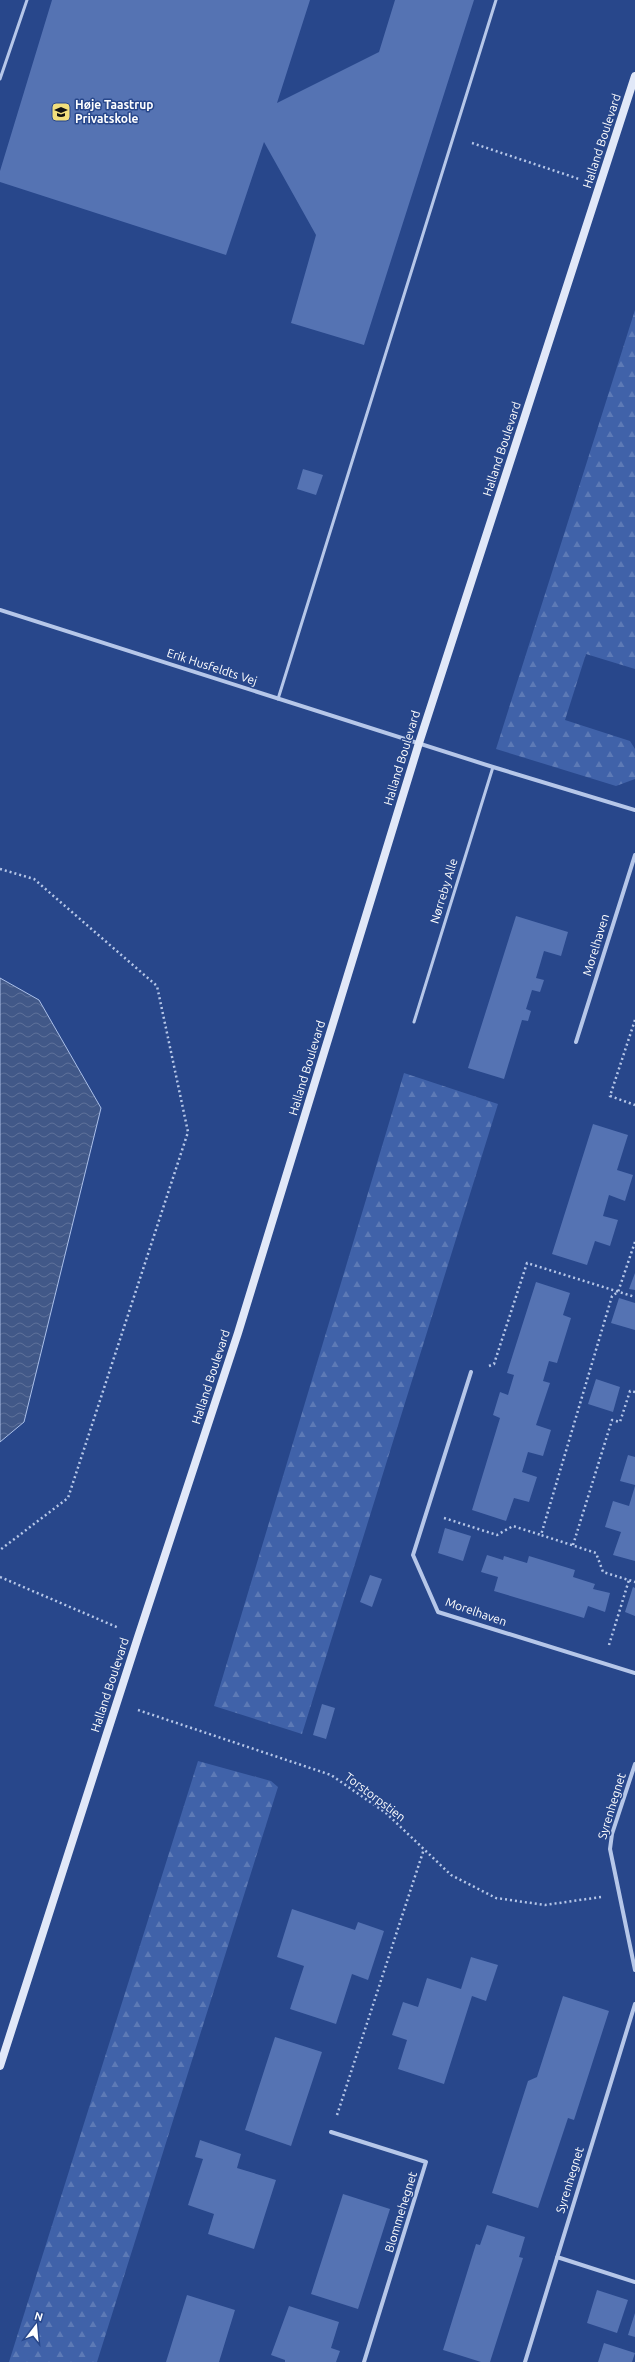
<svg xmlns="http://www.w3.org/2000/svg" width="635" height="2362" font-family="Ubuntu,sans-serif">
  <defs>
    <pattern id="forest-firs" width="22" height="20" patternUnits="userSpaceOnUse"><rect width="22" height="20" fill="#4062a9"/><path d="M5 1l3.5 6h-7zM16 11l3.5 6h-7z" fill="#5d7ab6"/></pattern>
    <pattern id="water-waves" width="16" height="10" patternUnits="userSpaceOnUse"><rect width="16" height="10" fill="#415888"/><path d="M0 5q4-4 8 0t8 0" fill="none" stroke="#5e719a"/></pattern>
  </defs>
  <rect width="100%" height="100%" fill="#28478b"/>
  <path fill="url(#forest-firs)" d="M635,310V669L586,654L565,720L630,741L635,749V779L616,786L496,749Z
    M404,1073L498,1104L302,1734L214,1706Z
    M198,1761L271,1781L278,1787L97,2362H9Z"/>
  <path fill="url(#water-waves)" stroke="#abc0ea" d="M0,978L39,1000L101,1108L24,1422L0,1442Z"/>
  <path fill="#5573b3" d="M52,0H310L277,103L379,52L395,0H474L364,345L291,323L316,235L264,142L226,255L0,182V171Z
    M303,469L323,475L316,495L297,489Z
    M516,916L568,932L561,956L544,951L536,978L544,980L540,992L532,990L526,1009L531,1011L528,1021L522,1020L504,1079L468,1068Z
    M593,1124L628,1135L617,1170L633,1175L625,1201L609,1195L603,1216L618,1220L610,1246L595,1241L587,1265L552,1254Z
    M635,1273V1290L629,1289Z
    M536,1282L570,1293L563,1315L571,1318L557,1363L549,1361L543,1381L550,1383L536,1425L551,1430L543,1456L528,1452L522,1472L537,1477L529,1502L514,1498L506,1521L472,1510L500,1418L493,1415L500,1392L508,1395L514,1375L507,1373Z
    M619,1298L635,1303V1330L611,1323Z
    M596,1379L620,1387L613,1412L588,1404Z
    M628,1455L635,1457V1485L620,1481Z
    M635,1486V1561L613,1555L621,1532L605,1527L613,1501L629,1506Z
    M445,1528L471,1536L463,1561L438,1553Z
    M487,1555L503,1560L504,1556L527,1563L529,1556L575,1570L573,1577L595,1584L593,1589L610,1593L605,1612L588,1606L584,1618L494,1591L498,1577L481,1572Z
    M370,1575L382,1579L372,1607L360,1602Z
    M633,1587L635,1588V1616L625,1612Z
    M322,1704L335,1708L326,1739L313,1735Z
    M292,1909L355,1930L358,1922L384,1931L368,1980L352,1974L336,2024L290,2009L304,1966L277,1957Z
    M471,1957L498,1965L486,2001L472,1996L444,2084L398,2069L407,2040L392,2035L403,2002L418,2007L427,1978L461,1989Z
    M563,1996L609,2011L574,2120L568,2118L538,2208L492,2193L528,2081L537,2077Z
    M275,2037L322,2052L291,2146L245,2130Z
    M200,2140L241,2154L237,2168L276,2180L254,2249L208,2234L214,2214L188,2205L203,2159L195,2157Z
    M343,2194L390,2209L358,2309L311,2294Z
    M487,2225L525,2237L519,2257L523,2258L490,2362H481L443,2350L476,2244L480,2245Z
    M597,2290L628,2300L617,2333L587,2323Z
    M187,2295L235,2310L219,2362H166Z
    M289,2306L339,2322L331,2348L340,2351L336,2362H285V2360L271,2355Z
    M635,2313V2337L628,2335Z
    M604,2343L635,2353L632,2362H598Z"/>
  <g fill="none" stroke-linecap="round" stroke-linejoin="round">
    <path stroke="#b6c7e9" stroke-width="2.5" stroke-dasharray="2 3" stroke-linecap="butt" d="M472,143L579,179
      M0,869L34,879L157,986L188,1132L68,1498L0,1550
      M635,1020L610,1096L635,1105
      M635,1242L618,1292L612,1296L541,1535L596,1553L603,1572L635,1582
      M489,1366L494,1364L527,1263L635,1297
      M444,1518L497,1535L513,1526L541,1535
      M573,1545L612,1420L620,1422L630,1391L635,1392
      M0,1577L119,1628
      M609,1645L629,1580
      M138,1710L331,1775L386,1813L451,1875L496,1898L545,1905L601,1897
      M337,2115L424,1849"/>
    <path stroke="#b6c7e9" stroke-width="3" d="M0,79L27,0
      M278,699L496,0
      M414,1022L493,767"/>
    <path stroke="#b6c7e9" stroke-width="4" d="M0,610L493,767L635,810
      M576,1042L635,855
      M471,1372L413,1555L438,1612L635,1673
      M635,1764L612,1834L610,1849L635,1970
      M331,2132L426,2162L364,2362
      M557,2257L635,2282
      M525,2362L635,2004"/>
    <path stroke="#e1e8f8" stroke-width="8" d="M0,2066L138,1637L238,1333L419,743L635,76"/>
  </g>
  <defs>
    <symbol id="school-square" viewBox="-11 -11 22 22"><rect x="-9" y="-9" width="18" height="18" rx="4" fill="#f1de7c" stroke="#28478b"/><path d="M0-5L7-2L0 1L-7-2ZM-4 1L0 2.5L4 1V4Q0 6-4 4Z" fill="#111"/></symbol>
  </defs>
  <g fill-rule="evenodd">
    <use href="#school-square" x="50" y="101" width="22" height="22"/>
  </g>
  <g text-anchor="middle" stroke-width="3" stroke-linejoin="round" paint-order="stroke">
    <g font-size="12" font-weight="bold" fill="#fff" stroke="#28478b" text-anchor="start">
      <text x="75" y="109">Høje Taastrup<tspan x="75" dy="14">Privatskole</tspan></text>
    </g>
    <g font-size="12" fill="#fff" stroke="#28478b">
      <text transform="translate(602 141) rotate(-72)" y="4">Halland Boulevard</text>
      <text transform="translate(502 449) rotate(-72)" y="4">Halland Boulevard</text>
      <text transform="translate(212 667) rotate(18)" y="4">Erik Husfeldts Vej</text>
      <text transform="translate(402 758) rotate(-73)" y="4">Halland Boulevard</text>
      <text transform="translate(444 891) rotate(-73)" y="4">Nørreby Alle</text>
      <text transform="translate(596 945) rotate(-73)" y="4">Morelhaven</text>
      <text transform="translate(307 1068) rotate(-73)" y="4">Halland Boulevard</text>
      <text transform="translate(211 1377) rotate(-72)" y="4">Halland Boulevard</text>
      <text transform="translate(476 1612) rotate(19)" y="4">Morelhaven</text>
      <text transform="translate(110 1685) rotate(-72)" y="4">Halland Boulevard</text>
      <text transform="translate(375 1797) rotate(37)" y="4">Torstorpstien</text>
      <text transform="translate(612 1806) rotate(-73)" y="4">Syrenhegnet</text>
      <text transform="translate(570 2180) rotate(-73)" y="4">Syrenhegnet</text>
      <text transform="translate(401 2212) rotate(-73)" y="4">Blommehegnet</text>
    </g>
  </g>
  <g transform="translate(36 2326) rotate(16)" stroke="#28478b" stroke-width="3" paint-order="stroke">
  <path d="M0-3L7 15L0 10L-7 15Z" fill="#ffffff"/>
  <text y="-6" font-size="11" font-weight="bold" text-anchor="middle" fill="#ffffff">N</text>
  </g>
</svg>
